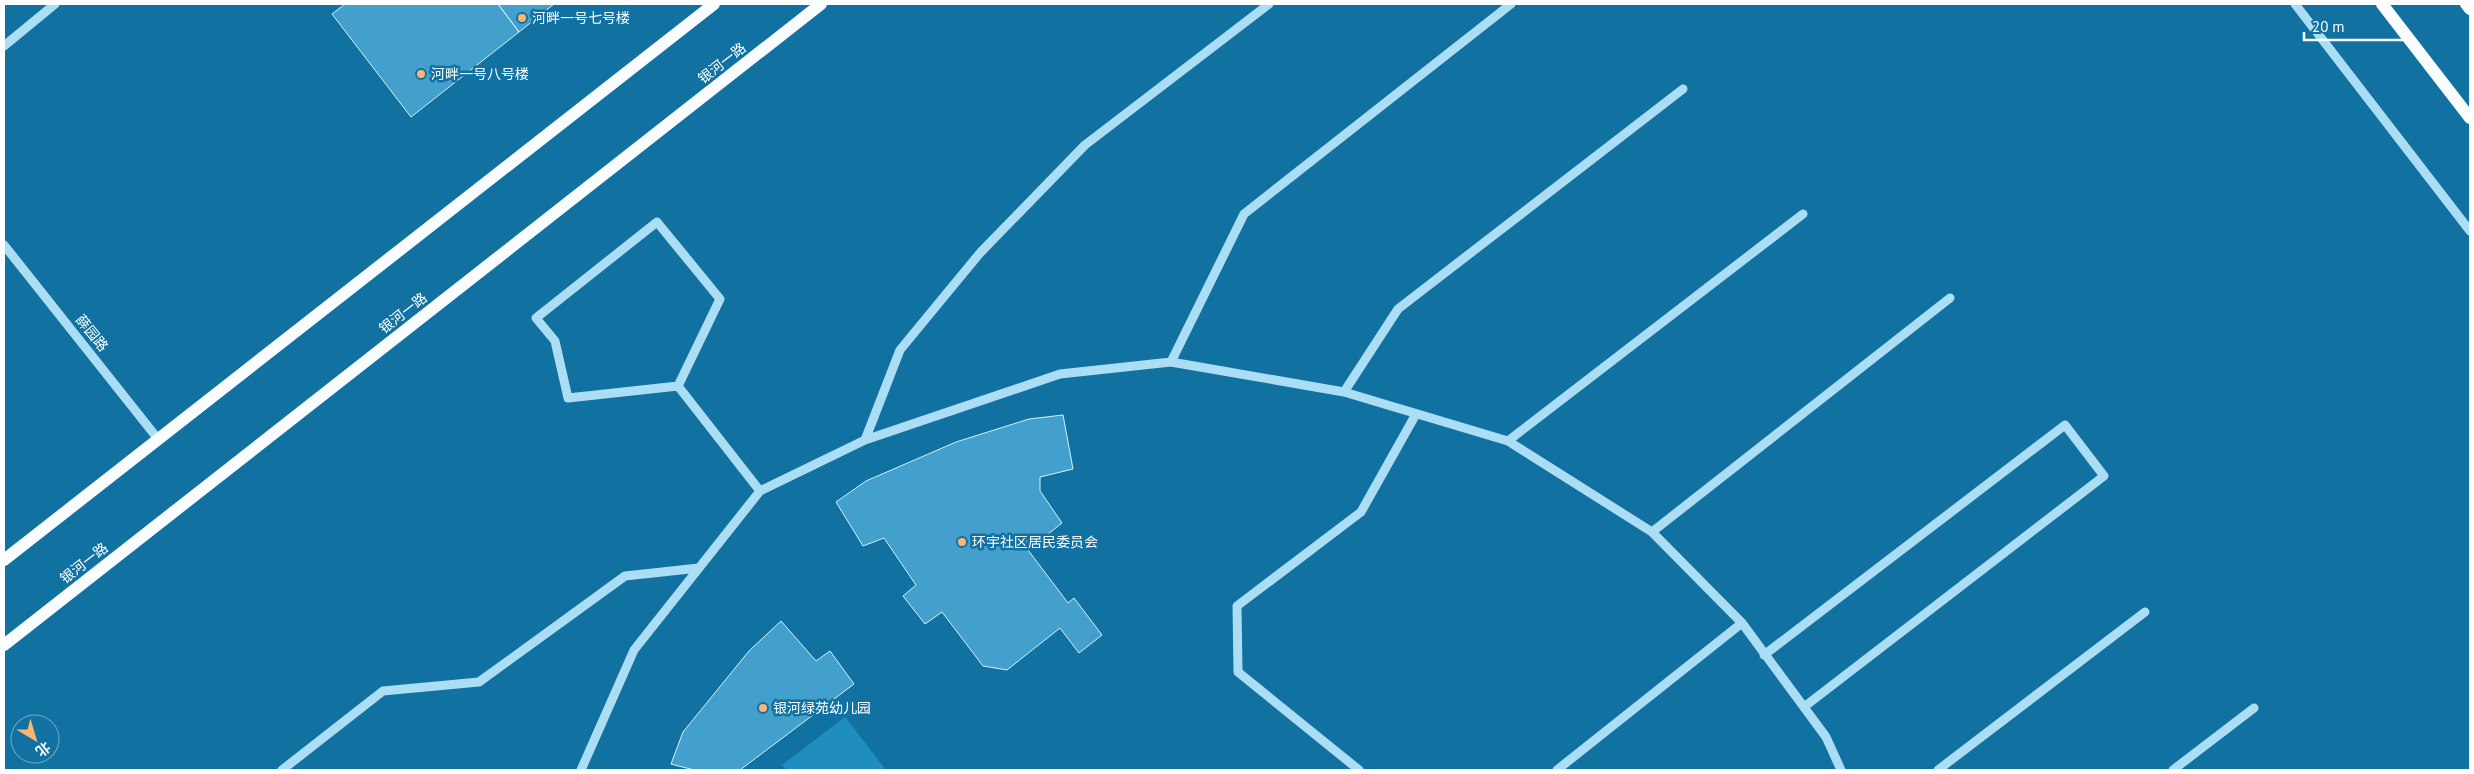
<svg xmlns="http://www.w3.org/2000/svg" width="2474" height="774" font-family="'PT Sans','Noto Sans SC',sans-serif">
  <rect width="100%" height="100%" fill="#1172a2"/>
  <path fill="#208dbf" d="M845,717L886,770H787L782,765Z"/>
  <path fill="#439fcb" stroke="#d4f1fe" d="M345,4H498L519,32L411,117L332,14Z
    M498,4H554L519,32Z
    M1063,415L1073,469L1040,477V491L1062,523L1028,550L1068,603L1074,598L1102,635L1079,653L1060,628L1007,670L983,666L942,612L925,624L903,596L916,585L884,538L863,546L836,502L866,481L956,442L1029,419Z
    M781,621L816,661L830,651L854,684L740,770H694L671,764L683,732L749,651Z"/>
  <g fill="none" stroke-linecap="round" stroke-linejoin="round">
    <path stroke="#abdef5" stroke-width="9" d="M2295,4L2470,231
      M4,46L55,4
      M4,245L158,439
      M1171,362L1244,214L1511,4
      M678,386L568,398L555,341L536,318L657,222L720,299L678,386L760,491
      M1344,392L1398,309L1683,89
      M865,440L900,350L980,253L1085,145L1269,4
      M1508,441L1803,214
      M1652,532L1950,298
      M1764,655L2065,425L2104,476L1804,707
      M282,770L383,691L479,682L625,576L699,568
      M581,770L634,650L760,491L865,440L1060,374L1171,362L1344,392L1508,441L1652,532L1742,623L1826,737L1841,770
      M1359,770L1238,672L1237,606L1361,512L1416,414
      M1557,770L1742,623
      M1938,770L2145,612
      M2173,770L2254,708"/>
    <path stroke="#f9fdff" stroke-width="12" d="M2382,4L2470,118
      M2466,4L2470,9
      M4,560L714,4
      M4,645L821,4"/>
  </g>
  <g fill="#ffb46f" stroke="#1172a2" stroke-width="2">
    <circle cx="522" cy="18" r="5"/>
    <circle cx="421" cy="74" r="5"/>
    <circle cx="962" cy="542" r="5"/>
    <circle cx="763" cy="708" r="5"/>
  </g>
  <g text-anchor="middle" stroke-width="5" stroke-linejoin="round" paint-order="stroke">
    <g font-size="14" fill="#fff" stroke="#1172a2" text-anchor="start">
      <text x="532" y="23">河畔一号七号楼</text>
      <text x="431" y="79">河畔一号八号楼</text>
      <text x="972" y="547">环宇社区居民委员会</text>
      <text x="773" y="713">银河绿苑幼儿园</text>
    </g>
    <g font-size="14" fill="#fff" stroke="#1172a2">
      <text transform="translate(722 63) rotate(-38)" y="5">银河一路</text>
      <text transform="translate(403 313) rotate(-38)" y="5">银河一路</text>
      <text transform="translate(92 333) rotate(51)" y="5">薛园路</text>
      <text transform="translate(84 563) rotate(-38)" y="5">银河一路</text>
    </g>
  </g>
  <rect width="2474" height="774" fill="none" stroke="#ffffff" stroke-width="10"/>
  <g transform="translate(35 739) rotate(142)"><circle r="24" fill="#1172a2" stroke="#70aac7"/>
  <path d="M0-4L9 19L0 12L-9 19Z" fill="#ffb46f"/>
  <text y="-8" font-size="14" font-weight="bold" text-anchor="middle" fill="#ffffff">北</text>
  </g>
  <path d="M2304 32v8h106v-8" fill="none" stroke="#ffffff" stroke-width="2.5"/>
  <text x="2312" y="32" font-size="15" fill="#ffffff" stroke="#1172a2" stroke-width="4" paint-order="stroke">20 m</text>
</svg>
